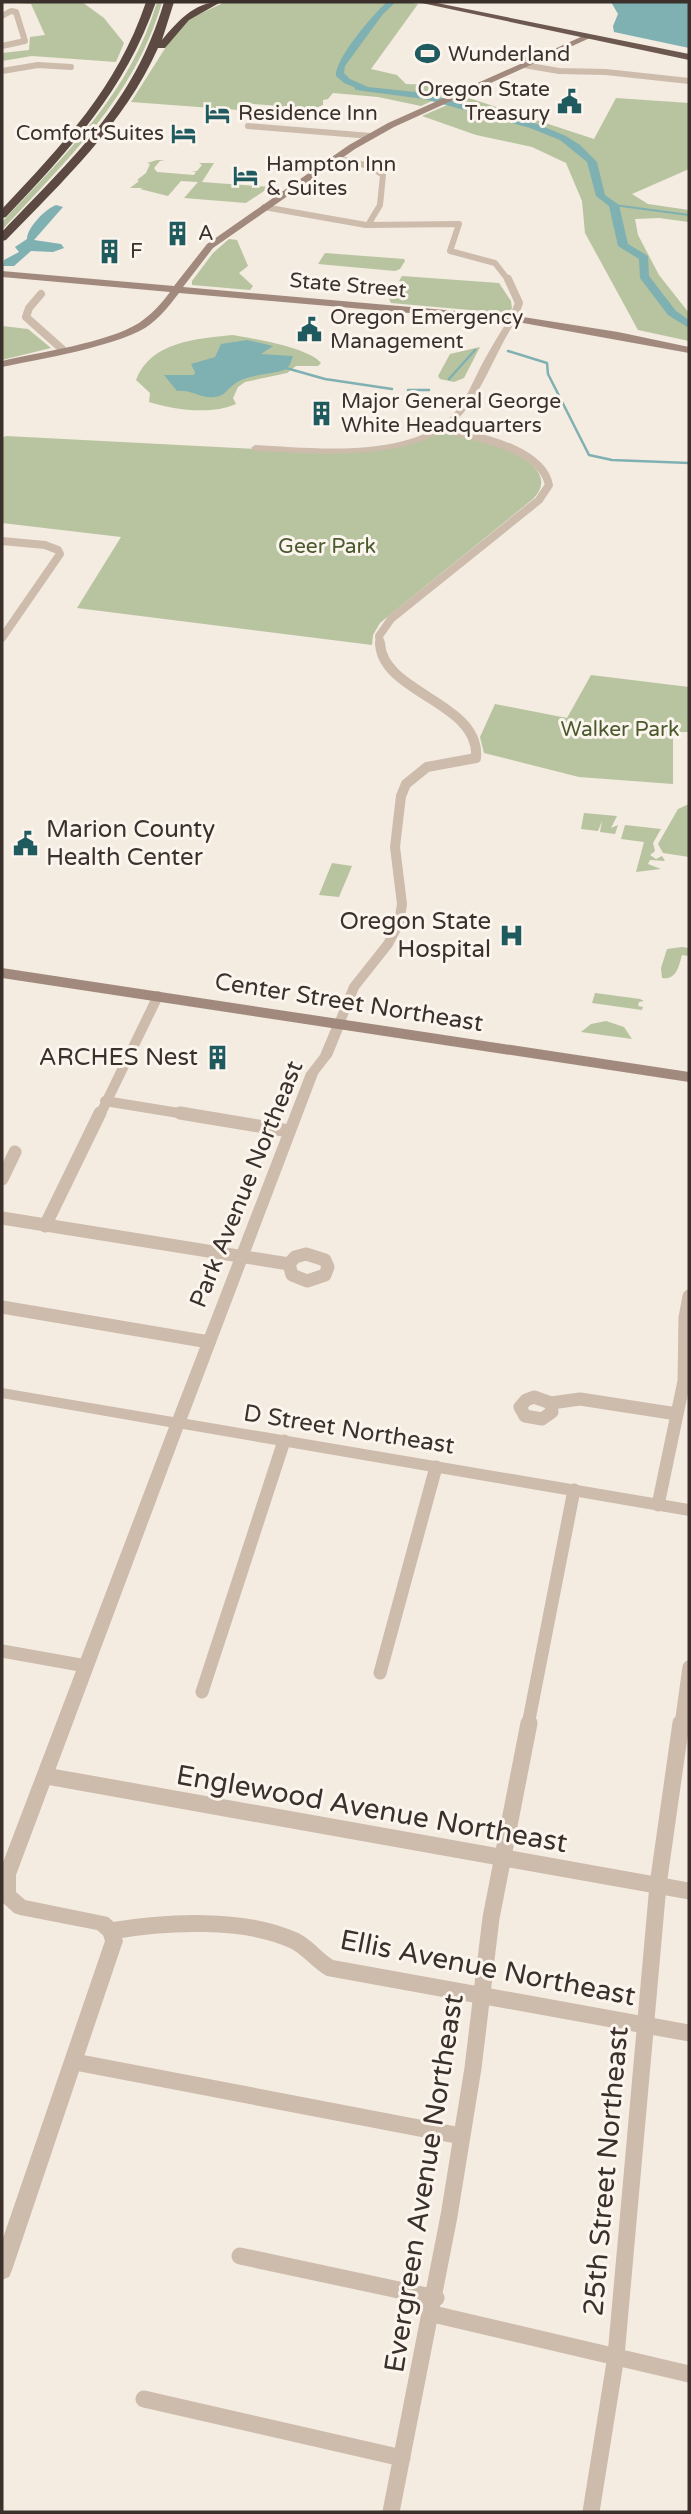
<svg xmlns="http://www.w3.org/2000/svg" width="691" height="2514" font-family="'Varela Round',sans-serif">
  <rect width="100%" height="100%" fill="#f4ebe1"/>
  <path fill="#b8c4a0" d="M2,2H82L104,18L124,43L116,62L32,56L2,61V53L29,50L30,37L45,35L31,4Z
    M157,2H162C135,96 67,160 2,230V222C65,155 131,92 157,2Z
    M225,2H405L418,4L371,69L397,75L406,84L465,86L421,106L378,97L333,93L328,99L323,100V105L303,113L304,109C296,108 251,103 248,104C245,106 243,109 239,110L131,102L171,39L189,19Z
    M469,98L594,139L616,98L689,103V169L632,194L648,204L689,210V222L659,218L635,219L638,235L659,275L689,313V341L638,330L585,233L582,201L566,163L532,147L476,135L422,116L461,99Z
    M157,160H165L160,161L154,168L157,172L194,175L196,172L192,171H197L202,165L199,163H214L202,182L270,187L246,203L184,198L198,182L181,181L168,196L140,189L143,188H130L139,181L137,180L146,173L150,164L147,163Z
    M229,239L237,240L248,266L239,273L253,286L250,290L192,285V281L213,253Z
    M325,253L404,259L405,261L400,269L395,271L318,264Z
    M402,276L499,283L511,301L512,309L504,313L391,303L389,299L397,294L394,292L403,282L399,281Z
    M2,326L28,329L51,348L2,360Z
    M232,335C252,338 310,348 321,363L318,366H296L287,373L245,382L238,387L233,398L236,404C211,415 175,410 149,402L150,393L136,380C151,341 197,339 232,335Z
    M480,347L464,378L454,382L440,379L438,376L450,354Z
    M442,432C467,434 571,460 533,499L380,623L373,635L372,645L77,608L121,537L2,523V438L6,436L334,453L422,440Z
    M591,675L689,687V732H673V784L579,777L484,753L480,737L495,704L567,718Z
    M689,804V857L663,853L658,844L678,809Z
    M584,813L617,816L611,828L618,825L615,834L600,832L602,821L598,831L581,829Z
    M625,825L661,829L653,843L655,851L650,855L656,859L662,856L665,861L650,860L648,864L661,869L636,872L644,842L621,839Z
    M332,863L352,866L339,897L319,895Z
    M682,947L689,948V956L682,955C678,970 675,980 662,978L661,968L667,949Z
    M595,993L640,999L644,1001L639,1002L638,1006L643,1007L642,1010L592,1003Z
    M606,1021L624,1027L632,1039L581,1032L591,1024Z"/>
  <path fill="#7fb0b2" d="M611,2H689V48L614,32L613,26L618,14Z
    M56,205L63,207L34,240L61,244L64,248L53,252L31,251L14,266H3L4,260L19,252L15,247L27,239C27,228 45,209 56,205Z
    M247,340L273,346L261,354L293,356C291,361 290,368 284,370C269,375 245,374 232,386C225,392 224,396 214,397C201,399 191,389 177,391L164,375H194L195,372L191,364L215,357L221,344Z"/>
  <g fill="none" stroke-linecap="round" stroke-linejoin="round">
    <path stroke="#7fb0b2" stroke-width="2" d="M355,85L356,89L391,93
      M614,205L689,215"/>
    <path stroke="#7fb0b2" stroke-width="2.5" d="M508,351L547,363L548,374L589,455L612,460L689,463
      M286,368L325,379L392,389
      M449,379L475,350
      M408,390H429"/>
    <path fill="#7fb0b2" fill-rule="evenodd" d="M387,2H396L383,14L345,66L344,73L350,79L368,87L425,93L537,124L566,136L580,145L597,162L605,195L619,205L628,244L648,256L649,276L676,311L689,320V328L668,315L640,278L639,259L618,246L609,206L596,196L587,162L560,140L530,128L424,99L364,91L344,83L336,76C334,60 374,13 387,2Z"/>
    <path stroke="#cdbbac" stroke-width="6" d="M2,16L11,11L16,12L25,41L2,46
      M524,65L559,71L606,72L689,81
      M2,71L38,65L71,67
      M248,126L371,136
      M336,158L369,166L383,175L380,205L368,225
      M264,207L366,225L459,224L450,251L495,263L509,281"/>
    <path stroke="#cdbbac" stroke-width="8" d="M508,279L519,303L513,319
      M41,294L29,308L26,317L62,349
      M2,541L45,545L58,550L60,554L2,638
      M380,644L379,636L391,619L539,500L549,485C541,447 475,437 442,428"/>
    <path stroke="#cdbbac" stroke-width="10" d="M339,1024L354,987L388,944L399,923L402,904L395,847L401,796L406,784L427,767L476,758C481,702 382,694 380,643
      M105,1101L191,1115
      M100,1115L158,996"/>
    <path stroke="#cdbbac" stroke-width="13" d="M180,1113L289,1131
      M2,1179L15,1152
      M2,1218L289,1264
      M45,1226L100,1113
      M306,1254L325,1260L328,1267L325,1275L307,1281L292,1275L289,1264L295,1257Z
      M2,1307L209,1342
      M534,1397L551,1403L552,1412L542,1419L525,1416L520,1407L526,1400Z
      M551,1403L580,1399L677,1414
      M658,1505L684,1381L685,1318L689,1296
      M2,1651L86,1666
      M380,1673L436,1467
      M202,1692L284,1441
      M528,1725L574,1490
      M681,1725L689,1667"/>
    <path stroke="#cdbbac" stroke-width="17" d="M46,1776L689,1891
      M111,1931C164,1922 245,1917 295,1941C309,1948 317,1961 330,1968L689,2033
      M75,2062L461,2136
      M240,2256L436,2298
      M433,2314L689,2374
      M144,2399L402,2458
      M391,2512L449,2216L473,2068L491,1918L529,1723
      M591,2512L616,2356L658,1885L681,1723"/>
    <path fill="#cdbbac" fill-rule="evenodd" d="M510,317L517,319C497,348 486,384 464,412C424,465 314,453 255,451L251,448L255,445C313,448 415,460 456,411C466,399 473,382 480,368C489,351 499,334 510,317Z
      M339,1020L345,1024L332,1056L318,1074L187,1419L689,1504V1516L183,1429L16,1875V1892L25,1900L108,1917L117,1925L123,1941L12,2270L9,2277L2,2280V2241L105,1941L103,1935L97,1930L20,1915L14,1913L2,1902V1865L169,1427L2,1398V1388L173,1417L306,1073L320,1055L333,1024Z"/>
    <path fill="#a18a7d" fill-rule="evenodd" d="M585,35L592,37L394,127L355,149L213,248L183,287L523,317L618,332L689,347V353L523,323L179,293C169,306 159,319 145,328C113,347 40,359 2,367V361C40,352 107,343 139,323C152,314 161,304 170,292L2,277V271L174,286L207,244L349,145L388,123L527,61L516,62L500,59V55L537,57Z
      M2,968L689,1072V1082L2,978Z"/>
    <path fill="#6c584f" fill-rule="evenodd" d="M417,2H432L689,54V60Z"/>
    <path fill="#5c4a42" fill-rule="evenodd" d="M146,2H156C125,91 69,150 6,217L2,218V209C63,144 117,88 146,2Z
      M164,2H174L162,40C177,22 195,1 221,2L189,20L165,48H158C124,124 63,181 6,240L2,241V232C73,157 134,104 164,2Z"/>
  </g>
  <defs>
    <symbol id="stadium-bare" viewBox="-9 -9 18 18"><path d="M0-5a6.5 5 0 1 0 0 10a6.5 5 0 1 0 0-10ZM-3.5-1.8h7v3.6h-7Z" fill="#1f5a5e" stroke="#fbf5ee" stroke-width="2.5" paint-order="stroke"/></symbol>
    <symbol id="civic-bare" viewBox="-9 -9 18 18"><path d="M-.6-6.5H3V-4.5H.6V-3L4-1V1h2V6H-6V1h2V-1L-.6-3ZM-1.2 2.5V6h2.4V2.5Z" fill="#1f5a5e" stroke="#fbf5ee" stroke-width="2.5" paint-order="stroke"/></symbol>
    <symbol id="hotel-bare" viewBox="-9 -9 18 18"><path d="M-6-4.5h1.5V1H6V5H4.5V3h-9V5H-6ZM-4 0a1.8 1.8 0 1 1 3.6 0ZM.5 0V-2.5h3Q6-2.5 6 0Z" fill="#1f5a5e" stroke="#fbf5ee" stroke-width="2.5" paint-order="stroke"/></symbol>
    <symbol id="building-bare" viewBox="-9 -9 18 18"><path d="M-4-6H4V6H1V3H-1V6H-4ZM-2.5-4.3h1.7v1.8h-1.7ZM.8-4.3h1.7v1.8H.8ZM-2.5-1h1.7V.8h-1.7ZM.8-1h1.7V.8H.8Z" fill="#1f5a5e" stroke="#fbf5ee" stroke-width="2.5" paint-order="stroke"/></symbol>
    <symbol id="hospital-bare" viewBox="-9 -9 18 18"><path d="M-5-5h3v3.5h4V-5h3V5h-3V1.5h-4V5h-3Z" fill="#1f5a5e" stroke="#fbf5ee" stroke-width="2.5" paint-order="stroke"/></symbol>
  </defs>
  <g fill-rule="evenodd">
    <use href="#stadium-bare" x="410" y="36" width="35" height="35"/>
    <use href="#civic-bare" x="552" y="84" width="35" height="35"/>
    <use href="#hotel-bare" x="200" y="96" width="35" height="35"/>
    <use href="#hotel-bare" x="166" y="116" width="35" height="35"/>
    <use href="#hotel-bare" x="228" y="158" width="35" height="35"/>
    <use href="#building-bare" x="160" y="216" width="35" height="35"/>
    <use href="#building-bare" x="92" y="234" width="35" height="35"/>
    <use href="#civic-bare" x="292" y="312" width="35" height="35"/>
    <use href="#building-bare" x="304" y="396" width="35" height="35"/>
    <use href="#civic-bare" x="8" y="826" width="35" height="35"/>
    <use href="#hospital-bare" x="494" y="918" width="35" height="35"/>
    <use href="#building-bare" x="200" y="1040" width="35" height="35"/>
  </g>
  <g text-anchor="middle" stroke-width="6" stroke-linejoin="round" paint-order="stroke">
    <g font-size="21" fill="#3b302b" stroke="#fbf5ee" text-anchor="start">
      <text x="448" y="61">Wunderland</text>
      <text x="550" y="96" text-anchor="end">Oregon State<tspan x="550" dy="24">Treasury</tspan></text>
      <text x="238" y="120">Residence Inn</text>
      <text x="164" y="140" text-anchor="end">Comfort Suites</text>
      <text x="266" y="171">Hampton Inn<tspan x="266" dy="24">&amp; Suites</tspan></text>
      <text x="198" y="240">A</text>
      <text x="130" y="258">F</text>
      <text x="330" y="324">Oregon Emergency<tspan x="330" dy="24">Management</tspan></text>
      <text x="341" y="408">Major General George<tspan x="341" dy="24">White Headquarters</tspan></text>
    </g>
    <g font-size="21" fill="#3b302b" stroke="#fbf5ee">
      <text transform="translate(348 285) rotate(5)" y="7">State Street</text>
    </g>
    <g font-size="21" fill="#4a5a2e" stroke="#fbf5ee">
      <text x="327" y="553">Geer Park</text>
      <text x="620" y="736">Walker Park</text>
    </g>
    <g font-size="24" fill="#3b302b" stroke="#fbf5ee" text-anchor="end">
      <text x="46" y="837" text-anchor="start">Marion County<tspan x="46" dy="28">Health Center</tspan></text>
      <text x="491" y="929">Oregon State<tspan x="491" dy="28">Hospital</tspan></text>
      <text x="198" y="1065">ARCHES Nest</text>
    </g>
    <g font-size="24" fill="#3b302b" stroke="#fbf5ee">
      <text transform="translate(349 1002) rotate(9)" y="8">Center Street Northeast</text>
      <text transform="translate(246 1184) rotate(-68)" y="8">Park Avenue Northeast</text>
      <text transform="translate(349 1429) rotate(9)" y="8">D Street Northeast</text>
    </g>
    <g font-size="28" fill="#3b302b" stroke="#fbf5ee">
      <text transform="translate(372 1808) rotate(10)" y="10">Englewood Avenue Northeast</text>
      <text transform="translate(488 1967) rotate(11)" y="10">Ellis Avenue Northeast</text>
      <text transform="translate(605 2171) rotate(-85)" y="10">25th Street Northeast</text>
      <text transform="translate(423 2183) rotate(-81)" y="10">Evergreen Avenue Northeast</text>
    </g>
  </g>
  <rect width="691" height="2514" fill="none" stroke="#3b302b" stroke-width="7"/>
</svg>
